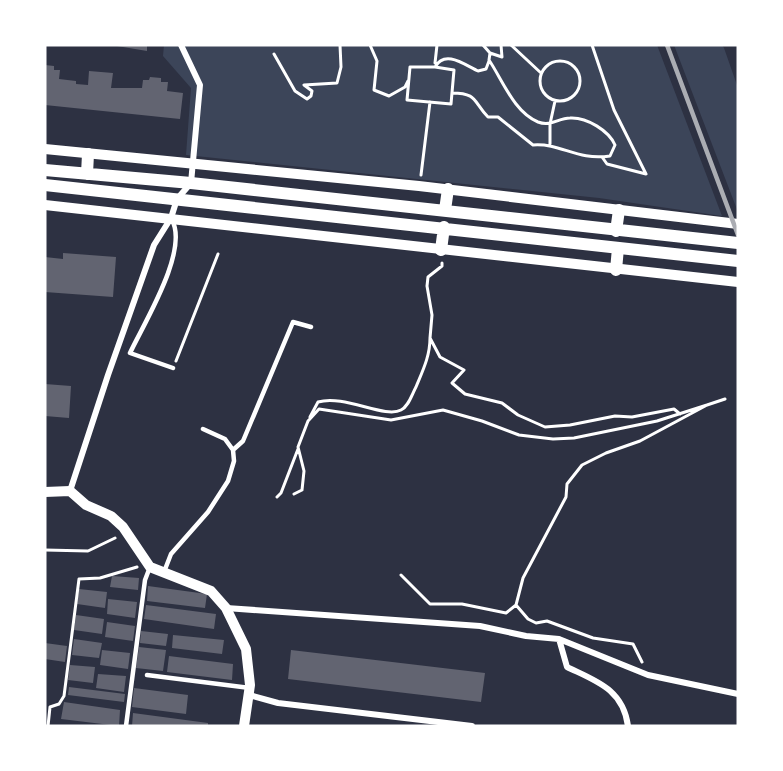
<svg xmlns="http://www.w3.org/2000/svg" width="783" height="771" font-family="Barlow,sans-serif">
  <rect width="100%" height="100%" fill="#2d3142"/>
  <path fill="#3c4559" d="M164,45H657L722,216L599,198L186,155L191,88L163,56Z
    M674,45H722L724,48L738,88V212Z"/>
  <path fill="#626471" d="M111,45H147V51Z
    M45,65L54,66V70H60L59,79L76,81V84L88,85L89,71L113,73L111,88H142L143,80H149L150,77L161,78V82H168L167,91L183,93L180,119L45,105Z
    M63,253L116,257L113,297L45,292V257L63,259Z
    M45,384L71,386L69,418L45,416Z
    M112,576L139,578L138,590L110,587Z
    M148,586L207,594L205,608L147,601Z
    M79,589L107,592L105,608L77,604Z
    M108,599L137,602L135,618L107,614Z
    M146,605L216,614L214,629L144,619Z
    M76,615L104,619L102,634L74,630Z
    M107,622L135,626L133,641L105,637Z
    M141,631L168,634L166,646L140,643Z
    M173,635L224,640L222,654L172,648Z
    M74,639L102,643L99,658L72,655Z
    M45,643L67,646L65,662L45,659Z
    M139,647L166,650L163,671L136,668Z
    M102,650L130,653L128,669L100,665Z
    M291,650L485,673L481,702L288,679Z
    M169,656L233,664L232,680L167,672Z
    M70,665L95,667L93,683L68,680Z
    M98,674L126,676L124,692L96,688Z
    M69,687L125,694L124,702L68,695Z
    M134,688L188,695L186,714L132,707Z
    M64,702L120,710L119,726L61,719Z
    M133,713L208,723V726H132Z"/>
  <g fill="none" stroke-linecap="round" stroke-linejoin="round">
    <path stroke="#fff" stroke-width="3" d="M370,45L377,61L374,90L389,96L405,87L408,81
      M483,45L490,53
      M511,45L541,73
      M592,45L614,110L646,174L607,164L602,157
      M274,54L295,91L307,99L311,96L312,91L304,85L337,83L341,67L340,45
      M540 81a20 20 0 1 1 40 0a20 20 0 1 1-40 0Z
      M435,63L437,45
      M410,67H435L454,70L451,104L407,100Z
      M435,67C445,49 465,65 478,71L486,69L489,61
      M452,93C478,93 473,102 488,117H498L533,145C562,143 576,161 610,156L615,145C609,131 587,117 570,118C558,118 551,127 538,122C514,112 503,81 489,60L490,53L502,57L501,45
      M550,144V124L555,101
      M421,175L430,102
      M442,263V266L428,277L427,286L432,315L430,338L440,357L464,370L452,383L465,394L502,403L518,415L545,427L570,425L615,416L632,417L674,409L680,414
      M176,361L218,254
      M707,405L725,399
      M310,417L318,402C344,394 385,419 401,410C409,406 412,394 416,387C423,370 430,356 430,338
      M294,494L302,490L304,471L298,447L308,421L319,409L391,420L443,410L482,421L519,435L553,439L574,438L657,421L707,405L640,441L606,453L582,465L567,484L566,497L523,578L516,605L528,619L536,623L547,621L593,638L633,644L642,662
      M277,497L281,493L298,449
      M45,550L88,551L115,538
      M401,575L430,604H462L506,613L516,605
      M48,726L50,707L59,704L64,696L79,579L100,578L137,567"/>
    <path stroke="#fff" stroke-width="4.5" d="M172,220C189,251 144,323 130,353L173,368
      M233,450L243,441L293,322L311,327
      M164,572L171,554L208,512L228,481L234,461L233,450L225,439L203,429
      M147,675L250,688
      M126,726L145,580L150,567"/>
    <path stroke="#fff" stroke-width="6" d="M70,491L108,375L154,245L171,218L177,199L191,183L200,85L181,45
      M226,608L480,626L526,636L559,639L648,675L738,694
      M559,639L567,667C596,681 623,689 628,726
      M249,695L278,703L472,726"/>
    <path stroke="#fff" stroke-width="10" d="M45,149L419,186L738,224
      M45,205L738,282
      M45,492L70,491L86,505L111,516L123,527L150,567L211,591L226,608L246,649L250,685L244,726"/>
    <path stroke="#fff" stroke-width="12" d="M45,170L191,183L738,243
      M87,174L88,154
      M45,185L738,261
      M445,210L448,189
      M616,231L619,210
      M441,250L444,227
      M616,270L618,248"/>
    <path stroke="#abadb3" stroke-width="4.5" d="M667,45L738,235"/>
  </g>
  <rect width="783" height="771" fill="none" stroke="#ffffff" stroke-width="93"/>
</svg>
